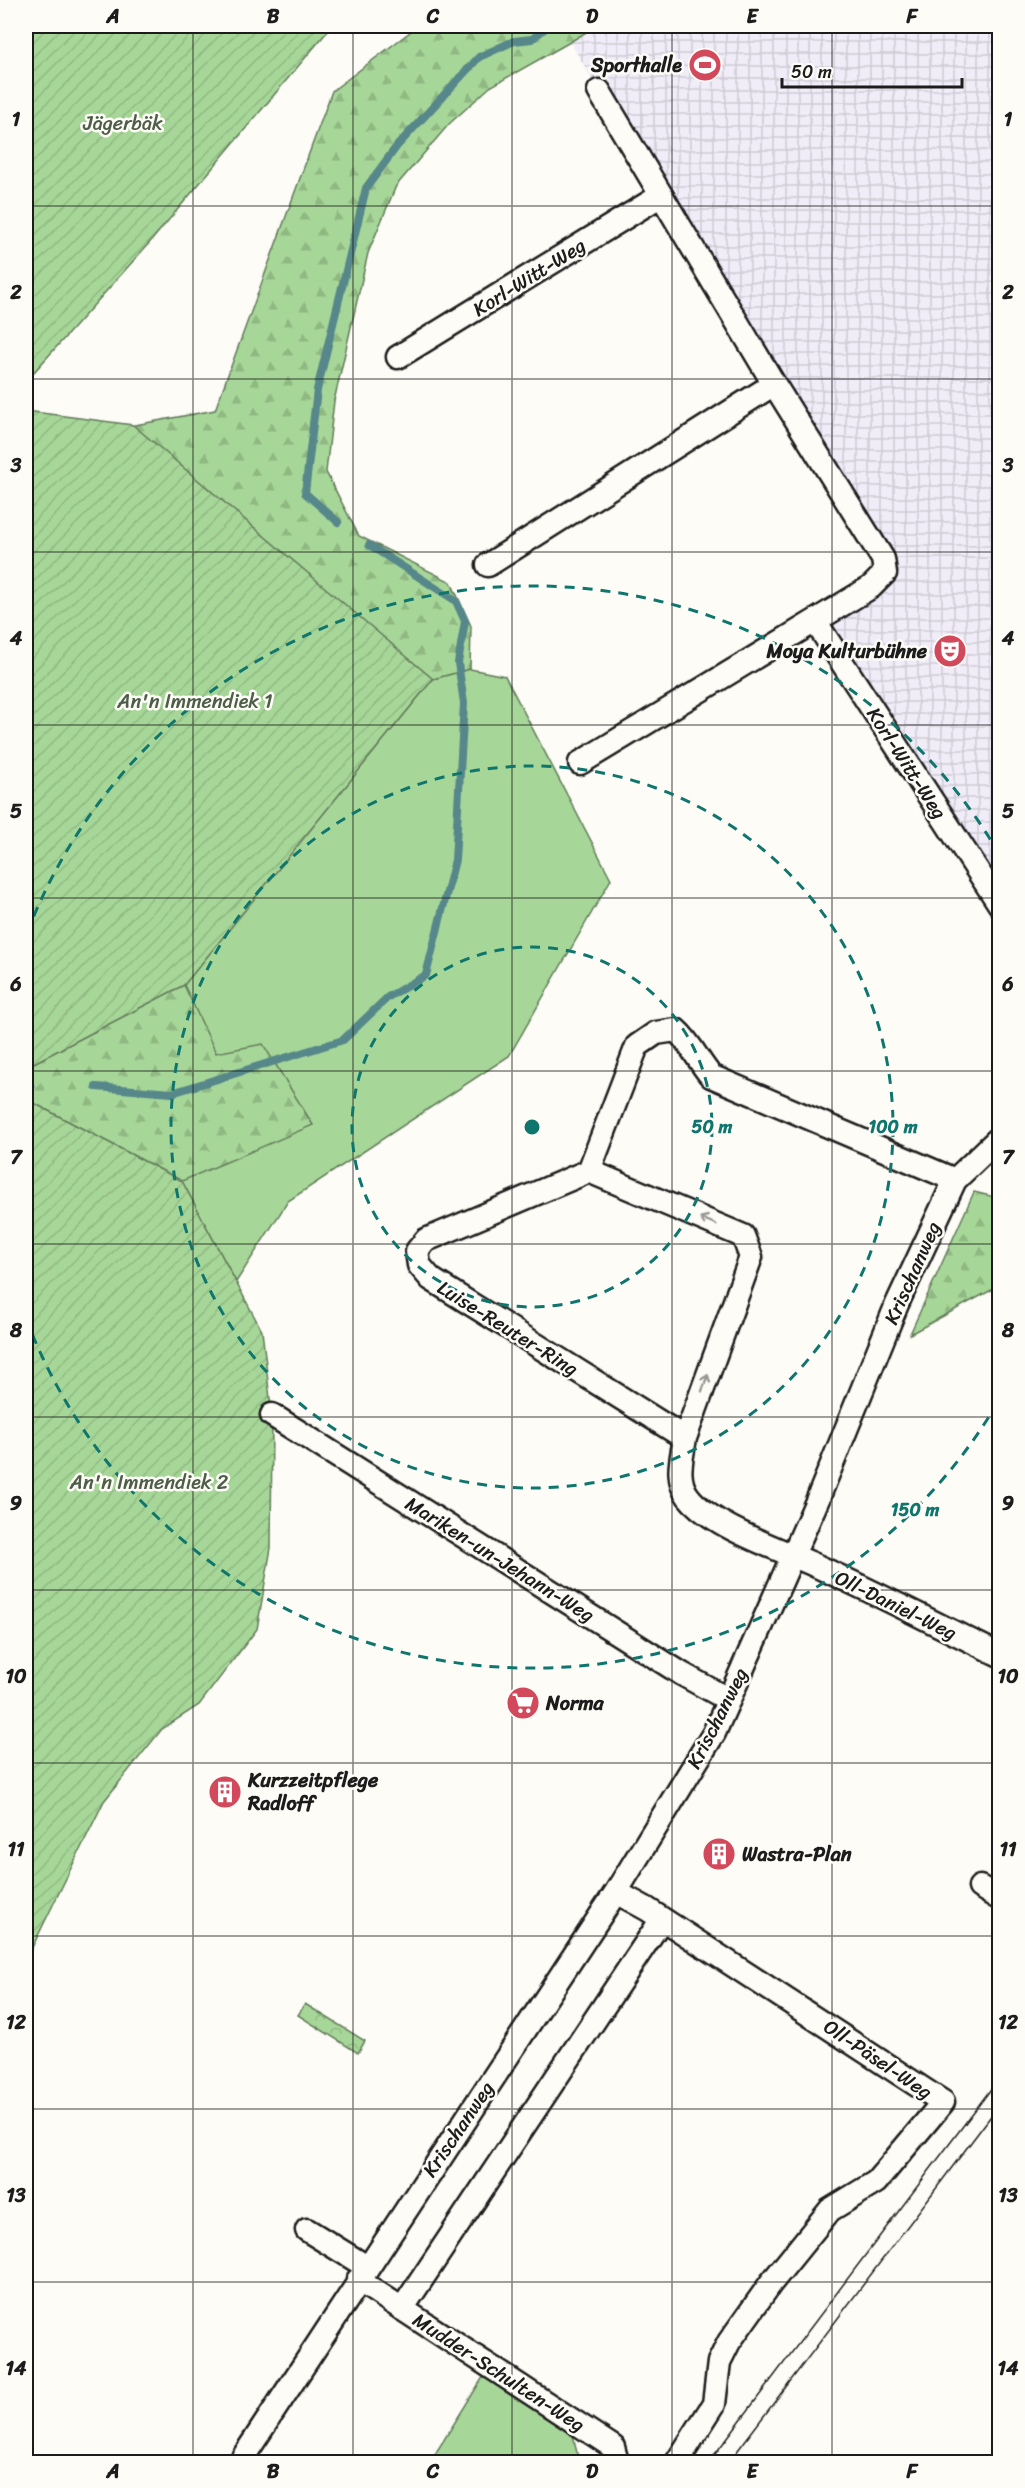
<svg xmlns="http://www.w3.org/2000/svg" width="1025" height="2488" font-family="Sriracha,sans-serif">
  <defs>
    <pattern id="industrial-grid" width="8" height="8" patternUnits="userSpaceOnUse" patternTransform="scale(1.5)"><rect width="8" height="8" fill="#f1edf8"/><path d="M0 4h8M4 0v8" fill="none" stroke="#cecbd4"/></pattern>
    <pattern id="forest-firs" width="22" height="20" patternUnits="userSpaceOnUse" patternTransform="scale(1.5)"><rect width="22" height="20" fill="#a7d798"/><path d="M5 1l3.5 6h-7zM16 11l3.5 6h-7z" fill="#8fb882"/></pattern>
    <pattern id="park-crowns" width="20" height="18" patternUnits="userSpaceOnUse" patternTransform="scale(1.5)"><rect width="20" height="18" fill="#a7d798"/><path d="M2 6a3 3 0 1 1 6 0M12 15a3 3 0 1 1 6 0" fill="none" stroke="#8fb882"/></pattern>
    <pattern id="garden-furrows" width="10" height="10" patternUnits="userSpaceOnUse" patternTransform="scale(1.5)"><rect width="10" height="10" fill="#a7d798"/><path d="M-1 1l2-2M0 10L10 0M9 11l2-2" fill="none" stroke="#8fb882"/></pattern>
  </defs>
  <rect width="100%" height="100%" fill="#fdfcf7"/>
  <filter id="ink" filterUnits="userSpaceOnUse"><feTurbulence type="fractalNoise" baseFrequency=".0167" numOctaves="2"/><feDisplacementMap in="SourceGraphic" scale="12" xChannelSelector="R" yChannelSelector="G"/><feConvolveMatrix kernelMatrix="1 2 1 2 8 2 1 2 1" color-interpolation-filters="sRGB"/></filter>
  <g filter="url(#ink)">
    <path fill="url(#industrial-grid)" d="M596,26H999V905L815,621L885,573L570,42Z"/>
    <path fill="#a7d798" stroke="#627a5a" stroke-width="1.5" d="M470,669L505,676L611,879L509,1056L288,1201L236,1282L182,1181L26,1099L60,1049L184,985L433,679Z
      M485,2374L573,2435L579,2462H430Z"/>
    <path fill="url(#forest-firs)" stroke="#627a5a" stroke-width="1.5" d="M418,26H596L570,42L490,87L449,124L396,186L368,253L334,401L326,472L359,536L451,582L471,626L470,669L433,679L130,426L215,410L332,91Z
      M184,985L216,1053L263,1044L313,1125L182,1181L26,1099V1067Z
      M974,1192L999,1198V1286L910,1334Z"/>
    <path fill="url(#park-crowns)" stroke="#627a5a" stroke-width="1.5" d="M305,2004L365,2041L358,2053L298,2015Z"/>
    <path fill="url(#garden-furrows)" stroke="#627a5a" stroke-width="1.5" d="M26,26H332L151,241L26,381Z
      M26,411L133,425L433,679L184,985L26,1067Z
      M26,1099L182,1181L262,1331L272,1415L271,1548L257,1629L199,1705L162,1729L104,1801L26,1960Z"/>
    <g fill="none" stroke-linecap="round" stroke-linejoin="round">
      <path stroke="#56878a" stroke-width="8" d="M338,522L305,493L317,390L366,188L397,146L479,57L514,41L532,39L548,26
        M96,1087L172,1093L343,1040L388,997L426,975L455,860L464,703L458,663L465,621L456,601L369,545
        M26,1090L31,1087"/>
      <defs>
        <path id="minor" d="M599,91L774,384L883,559L885,573L871,587L815,621L1000,905
          M398,357L660,196
          M488,565L774,384
          M580,763L815,621
          M589,1171L743,1236L751,1257L685,1438
          M955,1180L711,1076C698,1061 691,1043 676,1030L656,1033L637,1046L589,1171L426,1240L417,1251L419,1265L431,1279L685,1438C682,1457 675,1479 688,1496C711,1527 783,1550 819,1567C880,1595 940,1626 1000,1655
          M272,1415L682,1674L729,1700
          M980,1887L1000,1899
          M616,1892L647,1909L943,2102L876,2182L830,2210L771,2283L729,2342L719,2362L714,2404L677,2462
          M307,2230L367,2267
          M358,2280L613,2447L617,2462
          M402,2309L662,1919
          M240,2462L616,1892L714,1733L817,1501L897,1304L955,1180L1000,1137"/>
      </defs>
      <use href="#minor" stroke="#1c1c1c" stroke-width="27"/>
      <use href="#minor" stroke="#fdfcf7" stroke-width="22"/>
      <path stroke="#1c1c1c" stroke-width="1.5" d="M709,2462L1000,2077
        M729,2462L1000,2104"/>
    </g>
    <defs><path id="oneway-shaft" d="M-6 0H5M1.5-3L5.5 0L1.5 3" fill="none" stroke-width="1.6" stroke-linecap="round" stroke-linejoin="round" transform="scale(1.5)"/></defs>
    <g stroke="#989794">
      <use href="#oneway-shaft" transform="translate(708 1221) rotate(-157)"/>
      <use href="#oneway-shaft" transform="translate(705 1383) rotate(-70)"/>
    </g>
  </g>
  <path fill="none" stroke="#1c1c1c" stroke-width="1.5" stroke-opacity="0.55" d="M193,26V2462M353,26V2462M512,26V2462M672,26V2462M832,26V2462M26,206H1000M26,379H1000M26,552H1000M26,725H1000M26,898H1000M26,1071H1000M26,1244H1000M26,1417H1000M26,1590H1000M26,1763H1000M26,1936H1000M26,2109H1000M26,2282H1000"/>
  <g fill="none" stroke="#0f766e" stroke-width="3" stroke-dasharray="10 8">
    <circle cx="532" cy="1127" r="180"/>
    <circle cx="532" cy="1127" r="361"/>
    <path d="M998 1402A541 541 0 0 1 27 1321M27 933A541 541 0 0 1 998 852"/>
  </g>
  <defs>
    <symbol id="stadium-disc" viewBox="-11 -11 22 22"><circle r="9.5" fill="#d1495b" stroke="#fdfcf7"/><path d="M0-5a6.5 5 0 1 0 0 10a6.5 5 0 1 0 0-10ZM-3.5-1.8h7v3.6h-7Z" fill="#fff"/></symbol>
    <symbol id="theatre-disc" viewBox="-11 -11 22 22"><circle r="9.5" fill="#d1495b" stroke="#fdfcf7"/><path d="M-5-5.5Q0-4 5-5.5V0Q5 5 0 6Q-5 5-5 0ZM-3.3-2.5H-1v1.5H-3.3ZM1-2.5H3.3v1.5H1ZM-2.8 1Q0 5.5 2.8 1Z" fill="#fff"/></symbol>
    <symbol id="supermarket-disc" viewBox="-11 -11 22 22"><circle r="9.5" fill="#d1495b" stroke="#fdfcf7"/><path d="M-6-5.5h2.5l.6 2H6L4.5 2H-2.5L-4.4-4H-6ZM-1.5 3.2a1.3 1.3 0 1 0 .1 0ZM3 3.2a1.3 1.3 0 1 0 .1 0Z" fill="#fff"/></symbol>
    <symbol id="building-disc" viewBox="-11 -11 22 22"><circle r="9.5" fill="#d1495b" stroke="#fdfcf7"/><path d="M-4-6H4V6H1V3H-1V6H-4ZM-2.5-4.3h1.7v1.8h-1.7ZM.8-4.3h1.7v1.8H.8ZM-2.5-1h1.7V.8h-1.7ZM.8-1h1.7V.8H.8Z" fill="#fff"/></symbol>
  </defs>
  <g fill-rule="evenodd">
    <use href="#stadium-disc" x="686" y="46" width="38" height="38"/>
    <use href="#theatre-disc" x="931" y="632" width="38" height="38"/>
    <use href="#supermarket-disc" x="504" y="1684" width="38" height="38"/>
    <use href="#building-disc" x="206" y="1773" width="38" height="38"/>
    <use href="#building-disc" x="700" y="1835" width="38" height="38"/>
  </g>
  <g text-anchor="middle" stroke-width="5" stroke-linejoin="round" paint-order="stroke">
    <g font-size="20" font-weight="bold" fill="#1c1c1c" stroke="#fdfcf7" text-anchor="start">
      <text x="682" y="72" text-anchor="end">Sporthalle</text>
      <text x="927" y="658" text-anchor="end">Moya Kulturbühne</text>
      <text x="546" y="1710">Norma</text>
      <text x="248" y="1787">Kurzzeitpflege<tspan x="248" dy="23">Radloff</tspan></text>
      <text x="742" y="1861">Wastra-Plan</text>
    </g>
    <g font-size="20" fill="#4d5d47" stroke="#fdfcf7">
      <text x="123" y="130">Jägerbäk</text>
      <text x="195" y="708">An'n Immendiek 1</text>
      <text x="149" y="1489">An'n Immendiek 2</text>
    </g>
    <g font-size="20" fill="#1c1c1c" stroke="#fdfcf7">
      <text transform="translate(529 277) rotate(-32)" y="7">Korl-Witt-Weg</text>
      <text transform="translate(907 763) rotate(57)" y="7">Korl-Witt-Weg</text>
      <text transform="translate(912 1273) rotate(-66)" y="7">Krischanweg</text>
      <text transform="translate(508 1328) rotate(32)" y="7">Luise-Reuter-Ring</text>
      <text transform="translate(500 1559) rotate(32)" y="7">Mariken-un-Jehann-Weg</text>
      <text transform="translate(896 1605) rotate(26)" y="7">Oll-Daniel-Weg</text>
      <text transform="translate(717 1718) rotate(-63)" y="7">Krischanweg</text>
      <text transform="translate(878 2059) rotate(34)" y="7">Oll-Päsel-Weg</text>
      <text transform="translate(458 2129) rotate(-56)" y="7">Krischanweg</text>
      <text transform="translate(499 2372) rotate(33)" y="7">Mudder-Schulten-Weg</text>
    </g>
  </g>
  <circle cx="532" cy="1127" r="9" fill="#0f766e" stroke="#fdfcf7" stroke-width="3"/>
  <g font-size="18" text-anchor="middle" font-weight="bold" fill="#0f766e" stroke="#fdfcf7" stroke-width="5" stroke-linejoin="round" paint-order="stroke">
    <text x="712" y="1133">50 m</text>
    <text x="893" y="1133">100 m</text>
    <text x="915" y="1516">150 m</text>
  </g>
  <rect width="1025" height="2488" fill="none" stroke="#fdfcf7" stroke-width="66"/>
  <path d="M782 78v9h180v-9" fill="none" stroke="#1c1c1c" stroke-width="3"/>
  <text x="791" y="78" font-size="18" fill="#1c1c1c" stroke="#fdfcf7" stroke-width="4.5" paint-order="stroke">50 m</text>
  <rect x="33" y="33" width="959" height="2422" fill="none" stroke="#1c1c1c" stroke-width="2"/>
  <g font-size="20" text-anchor="middle" font-weight="bold" fill="#1c1c1c">
    <text x="113" y="23">A</text>
    <text x="273" y="23">B</text>
    <text x="433" y="23">C</text>
    <text x="592" y="23">D</text>
    <text x="752" y="23">E</text>
    <text x="912" y="23">F</text>
    <text x="16" y="126">1</text>
    <text x="1008" y="126">1</text>
    <text x="16" y="299">2</text>
    <text x="1008" y="299">2</text>
    <text x="16" y="472">3</text>
    <text x="1008" y="472">3</text>
    <text x="16" y="645">4</text>
    <text x="1008" y="645">4</text>
    <text x="16" y="818">5</text>
    <text x="1008" y="818">5</text>
    <text x="16" y="991">6</text>
    <text x="1008" y="991">6</text>
    <text x="16" y="1164">7</text>
    <text x="1008" y="1164">7</text>
    <text x="16" y="1337">8</text>
    <text x="1008" y="1337">8</text>
    <text x="16" y="1510">9</text>
    <text x="1008" y="1510">9</text>
    <text x="16" y="1683">10</text>
    <text x="1008" y="1683">10</text>
    <text x="16" y="1856">11</text>
    <text x="1008" y="1856">11</text>
    <text x="16" y="2029">12</text>
    <text x="1008" y="2029">12</text>
    <text x="16" y="2202">13</text>
    <text x="1008" y="2202">13</text>
    <text x="16" y="2375">14</text>
    <text x="1008" y="2375">14</text>
    <text x="113" y="2478">A</text>
    <text x="273" y="2478">B</text>
    <text x="433" y="2478">C</text>
    <text x="592" y="2478">D</text>
    <text x="752" y="2478">E</text>
    <text x="912" y="2478">F</text>
  </g>
</svg>
